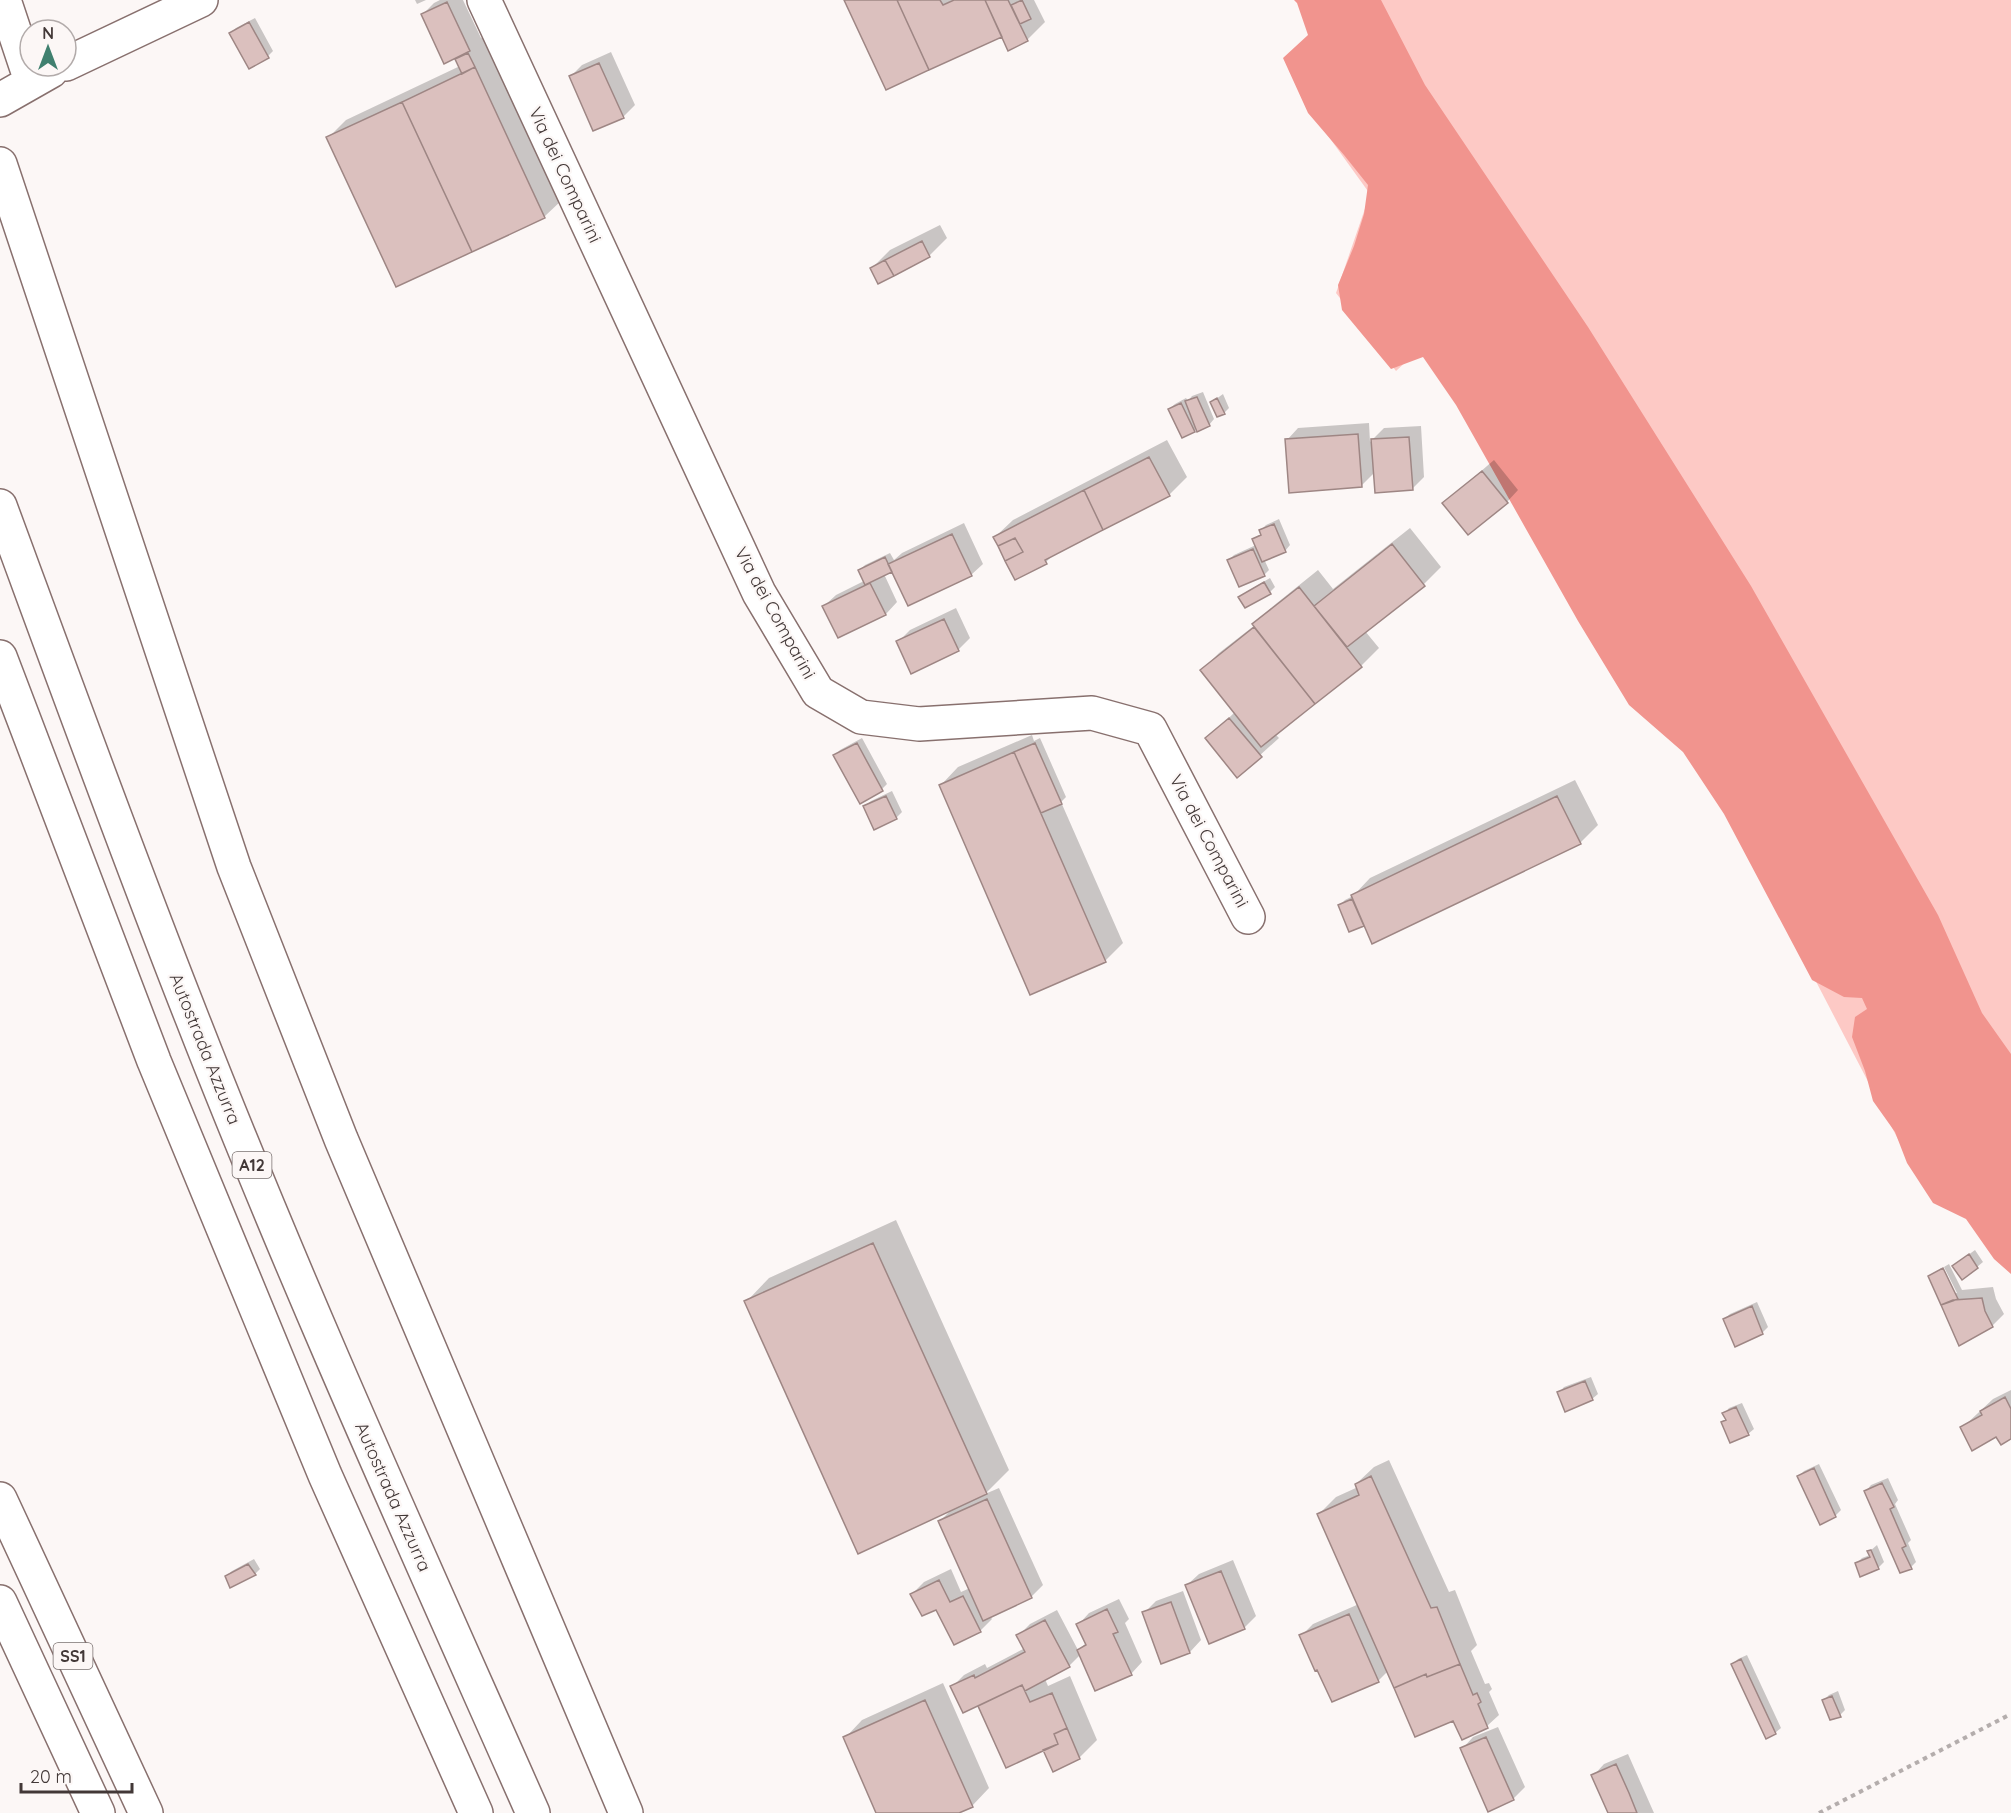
<svg xmlns="http://www.w3.org/2000/svg" width="2011" height="1813" font-family="Quicksand,sans-serif">
  <rect width="100%" height="100%" fill="#fcf7f6"/>
  <path fill="#fdc9c5" d="M1297,0H2011V1253L1900,1143L1744,843L1424,345L1396,371L1336,293L1370,194L1308,108L1313,36Z"/>
  <path fill="#f1948e" d="M1294,0H1381L1425,85L1588,327L1751,586L1938,915L1982,1013L2011,1054V1274L1994,1259L1966,1219L1933,1203L1907,1163L1895,1132L1873,1101L1865,1071L1852,1037L1855,1017L1867,1009L1862,998L1844,997L1812,980L1724,814L1683,752L1629,705L1578,621L1456,405L1423,357L1391,369L1342,310L1338,285L1354,246L1364,214L1368,185L1344,155L1308,113L1283,58L1308,35L1297,3Z"/>
  <path fill="#0003" d="M415,0H426L417,4Z
    M440,0H463L481,38L485,36L562,200L544,217L328,138L346,120L460,66L457,59L462,54L423,14L434,3Z
    M846,0H1034L1045,22L1027,40Z
    M255,18L273,51L268,56L231,33L236,28Z
    M611,52L635,105L623,117L571,76L582,65Z
    M940,225L947,238L930,255L879,282L872,268L890,250Z
    M1203,392L1214,419L1209,425L1197,427L1194,431L1169,409L1175,404L1186,398L1188,401L1192,396Z
    M1223,394L1229,408L1224,413L1212,402Z
    M1369,423L1370,442L1384,428L1421,426L1424,477L1412,489L1375,472L1361,486L1287,440L1298,428Z
    M1167,440L1187,477L1169,495L1054,554L1046,562L995,537L1013,520Z
    M1494,460L1518,490L1507,502L1444,503Z
    M1279,519L1290,545L1285,551L1264,559L1269,570L1264,575L1229,560L1234,555L1256,545L1254,539L1262,533L1261,530L1266,525Z
    M964,523L983,564L971,575L893,570L884,574L897,602L886,614L839,636L824,606L836,595L864,581L859,571L865,565L890,553L894,560L902,553Z
    M1410,528L1441,567L1424,584L1365,631L1379,648L1361,666L1275,734L1279,738L1237,776L1207,739L1235,712L1202,670L1219,653L1255,625L1272,607L1318,570L1333,589Z
    M1270,578L1275,587L1270,592L1240,597L1246,592Z
    M956,608L970,638L958,650L898,642L910,630Z
    M1032,735L1034,741L1040,738L1066,797L1061,802L1123,943L1105,961L941,785L958,767Z
    M862,738L887,784L882,789L835,755L840,750Z
    M1575,780L1598,825L1580,843L1363,924L1340,905L1345,900L1353,896L1370,878Z
    M892,791L902,812L896,818L865,806L871,801Z
    M896,1220L1009,1470L985,1494L999,1488L1043,1585L1031,1597L990,1616L992,1619L980,1631L912,1594L924,1582L951,1569L961,1592L970,1588L939,1522L951,1510L746,1302L769,1278Z
    M1975,1250L1983,1262L1977,1267L1960,1261Z
    M1949,1264L1962,1290L1993,1287L1996,1299L2004,1314L1992,1326L1960,1344L1930,1277L1941,1268L1954,1293H1957L1944,1267Z
    M1757,1302L1768,1327L1762,1333L1724,1319L1730,1314Z
    M1591,1377L1598,1394L1592,1399L1559,1393L1564,1387Z
    M2011,1390V1437L1962,1428L1993,1399Z
    M1742,1403L1754,1429L1748,1434L1723,1423L1727,1419L1724,1414L1729,1408Z
    M1389,1460L1449,1592L1455,1590L1477,1645L1471,1651L1485,1684L1489,1683L1492,1689L1489,1692L1499,1715L1487,1726L1454,1720L1388,1671L1378,1681L1301,1636L1313,1624L1359,1604L1319,1514L1336,1497L1358,1487L1356,1484L1374,1467Z
    M1819,1464L1841,1510L1835,1516L1799,1476L1804,1471Z
    M1888,1478L1898,1500L1895,1504L1911,1540L1908,1543L1916,1562L1911,1567L1866,1491L1871,1485Z
    M1877,1545L1884,1562L1879,1567L1861,1575L1857,1563L1862,1558L1870,1555L1869,1552Z
    M254,1559L260,1569L255,1574L226,1576L232,1571Z
    M1233,1560L1256,1616L1244,1628L1187,1585L1199,1574Z
    M1183,1591L1201,1640L1190,1652L1144,1613L1156,1601Z
    M1119,1599L1129,1619L1125,1623L1142,1662L1131,1674L1081,1654L1069,1666L1045,1679L1048,1686L1070,1676L1097,1740L1079,1758L1044,1748L979,1706L984,1702L952,1687L964,1675L985,1664L987,1668L1025,1648L1018,1636L1030,1624L1057,1610L1078,1650L1086,1643L1078,1625L1089,1613Z
    M1747,1655L1781,1728L1775,1733L1733,1664L1738,1659Z
    M943,1683L989,1788L972,1806L955,1813H878L845,1738L862,1720Z
    M1838,1691L1845,1710L1840,1715L1824,1700L1829,1695Z
    M1498,1727L1525,1787L1513,1799L1462,1749L1473,1737Z
    M1628,1754L1654,1813H1609L1593,1776L1604,1764Z"/>
  <path fill="#dbc0be" stroke="#9e8684" stroke-width="1.5" d="M844,0H897L929,70L886,90Z
    M897,0H940L943,5L954,0H985L1002,37L929,70Z
    M985,0H1008L1028,41L1008,51Z
    M1022,0L1031,19L1020,24L1011,5Z
    M447,2L470,51L444,64L421,14Z
    M249,22L269,58L249,69L229,33Z
    M468,53L475,67L462,74L455,59Z
    M599,63L624,118L593,131L569,76Z
    M475,67L545,218L472,252L402,102Z
    M402,102L472,252L396,287L326,137Z
    M922,241L930,257L894,276L885,260Z
    M885,260L894,276L878,284L870,268Z
    M1197,397L1210,426L1197,432L1185,401Z
    M1217,398L1225,414L1217,417L1210,402Z
    M1181,403L1195,432L1182,438L1168,409Z
    M1358,434L1362,487L1289,493L1285,439Z
    M1409,437L1413,490L1375,493L1371,439Z
    M1149,457L1170,496L1103,530L1084,490Z
    M1482,471L1508,503L1468,535L1442,503Z
    M1084,490L1103,530L1045,560L1047,564L1015,580L1005,561L1023,552L1015,538L998,546L993,537Z
    M1274,524L1286,552L1262,562L1252,539L1261,535L1259,530Z
    M952,534L972,576L908,606L888,564Z
    M1015,538L1023,552L1005,561L998,546Z
    M1392,544L1425,586L1347,647L1314,606Z
    M1253,549L1265,576L1239,587L1227,560Z
    M885,557L892,572L865,585L858,570Z
    M1264,582L1271,594L1245,608L1238,597Z
    M870,583L886,615L838,638L822,606Z
    M1299,587L1362,667L1315,704L1252,624Z
    M944,619L959,651L911,674L896,641Z
    M1254,627L1315,704L1261,747L1200,670Z
    M1229,718L1262,757L1237,778L1205,738Z
    M857,743L883,791L860,804L833,755Z
    M1035,743L1062,804L1041,813L1014,752Z
    M1014,752L1106,962L1030,995L939,785Z
    M886,796L897,819L874,830L863,806Z
    M1557,796L1581,844L1372,944L1351,895Z
    M1352,899L1364,926L1349,932L1338,905Z
    M873,1243L987,1494L858,1554L744,1301Z
    M1969,1254L1978,1268L1962,1280L1952,1266Z
    M1943,1268L1958,1299L1941,1305L1928,1276Z
    M1982,1298L1985,1311L1993,1327L1959,1346L1941,1305L1953,1300Z
    M1752,1306L1763,1334L1735,1347L1723,1319Z
    M1585,1381L1593,1400L1565,1412L1557,1392Z
    M2005,1397L2011,1409V1439L2001,1445L1996,1437L1972,1451L1960,1427L1982,1415L1980,1411Z
    M1736,1407L1749,1435L1730,1443L1721,1422L1726,1420L1722,1413Z
    M1814,1468L1836,1517L1820,1525L1797,1476Z
    M1371,1476L1431,1608L1437,1607L1460,1664L1427,1677L1426,1674L1394,1688L1317,1514L1359,1495L1355,1484Z
    M1882,1483L1894,1507L1890,1509L1906,1546L1902,1548L1912,1569L1900,1573L1864,1491Z
    M987,1499L1032,1598L983,1621L938,1521Z
    M1871,1550L1879,1569L1860,1577L1855,1563L1870,1557L1867,1551Z
    M248,1564L256,1575L230,1588L225,1576Z
    M1221,1571L1245,1629L1209,1644L1185,1585Z
    M939,1580L950,1602L963,1596L981,1632L954,1645L936,1610L922,1616L910,1594Z
    M1171,1602L1190,1653L1161,1664L1142,1612Z
    M1107,1609L1118,1632L1113,1634L1132,1675L1095,1691L1077,1650L1086,1645L1076,1624Z
    M1349,1614L1379,1682L1332,1702L1317,1670L1315,1671L1299,1635Z
    M1045,1620L1070,1667L1025,1691L1022,1685L963,1713L950,1686L974,1675L975,1678L1025,1652L1016,1635Z
    M1741,1659L1776,1734L1766,1739L1731,1664Z
    M1460,1664L1473,1695L1477,1693L1481,1702L1478,1704L1488,1728L1462,1740L1453,1721L1415,1737L1394,1688L1426,1674L1427,1677Z
    M1022,1685L1030,1702L1052,1693L1067,1728L1054,1734L1058,1744L1006,1768L978,1706Z
    M1832,1696L1841,1717L1830,1720L1822,1700Z
    M925,1700L973,1807L959,1813H876L843,1737Z
    M1067,1728L1080,1759L1053,1772L1043,1750L1058,1744L1054,1734Z
    M1486,1737L1514,1800L1488,1812L1460,1748Z
    M1616,1764L1629,1793L1637,1813H1608L1591,1775Z"/>
  <g fill="none" stroke-linecap="round" stroke-linejoin="round">
    <defs>
      <path id="street" d="M4,0L31,81
        M484,0L759,593L818,692L861,717L919,724L1092,713L1150,729L1248,917
        M66,64L201,0
        M0,100L51,71
        M0,164L234,867L341,1139L626,1813"/>
      <path id="highway" d="M0,506C63,677 125,848 192,1018C297,1287 416,1549 533,1813
        M0,657L154,1061L325,1475L476,1813
        M0,1499L146,1813
        M0,1602L98,1813"/>
    </defs>
    <use href="#street" stroke="#88706e" stroke-width="36"/>
    <use href="#highway" stroke="#88706e" stroke-width="36"/>
    <path stroke="#b4adac" stroke-width="4" stroke-dasharray="4.5 4.5" stroke-linecap="butt" d="M1819,1813L2011,1714"/>
    <use href="#street" stroke="#fff" stroke-width="33"/>
    <use href="#highway" stroke="#fff" stroke-width="33"/>
  </g>
  <g text-anchor="middle" stroke-width="4.5" stroke-linejoin="round" paint-order="stroke">
    <g fill="#fcf7f6" stroke="#7a7170" stroke-width="1.5">
      <rect x="232.5" y="1152" width="39" height="26" rx="4.5"/>
      <rect x="53.5" y="1643" width="39" height="26" rx="4.5"/>
    </g>
    <g font-size="16" font-weight="bold" fill="#423837">
      <text x="252" y="1171">A12</text>
      <text x="73" y="1662">SS1</text>
    </g>
    <g font-size="18" fill="#423837" stroke="#fcf7f6">
      <text transform="translate(565 175) rotate(65)" y="6">Via dei Comparini</text>
      <text transform="translate(775 613) rotate(61)" y="6">Via dei Comparini</text>
      <text transform="translate(1209 841) rotate(62)" y="6">Via dei Comparini</text>
      <text transform="translate(205 1049) rotate(68)" y="6">Autostrada Azzurra</text>
      <text transform="translate(393 1497) rotate(66)" y="6">Autostrada Azzurra</text>
    </g>
  </g>
  <g transform="translate(48 48)"><circle r="28" fill="#fcf7f6" stroke="#b2abaa" stroke-width="1.5"/>
  <path d="M0-4.5L10 22L0 15L-10 22Z" fill="#40806f"/>
  <text y="-9" font-size="16" font-weight="bold" text-anchor="middle" fill="#423837">N</text>
  </g>
  <path d="M21 1783v9h111v-9" fill="none" stroke="#423837" stroke-width="3"/>
  <text x="30" y="1783" font-size="18" fill="#423837" stroke="#fcf7f6" stroke-width="4.5" paint-order="stroke">20 m</text>
</svg>
